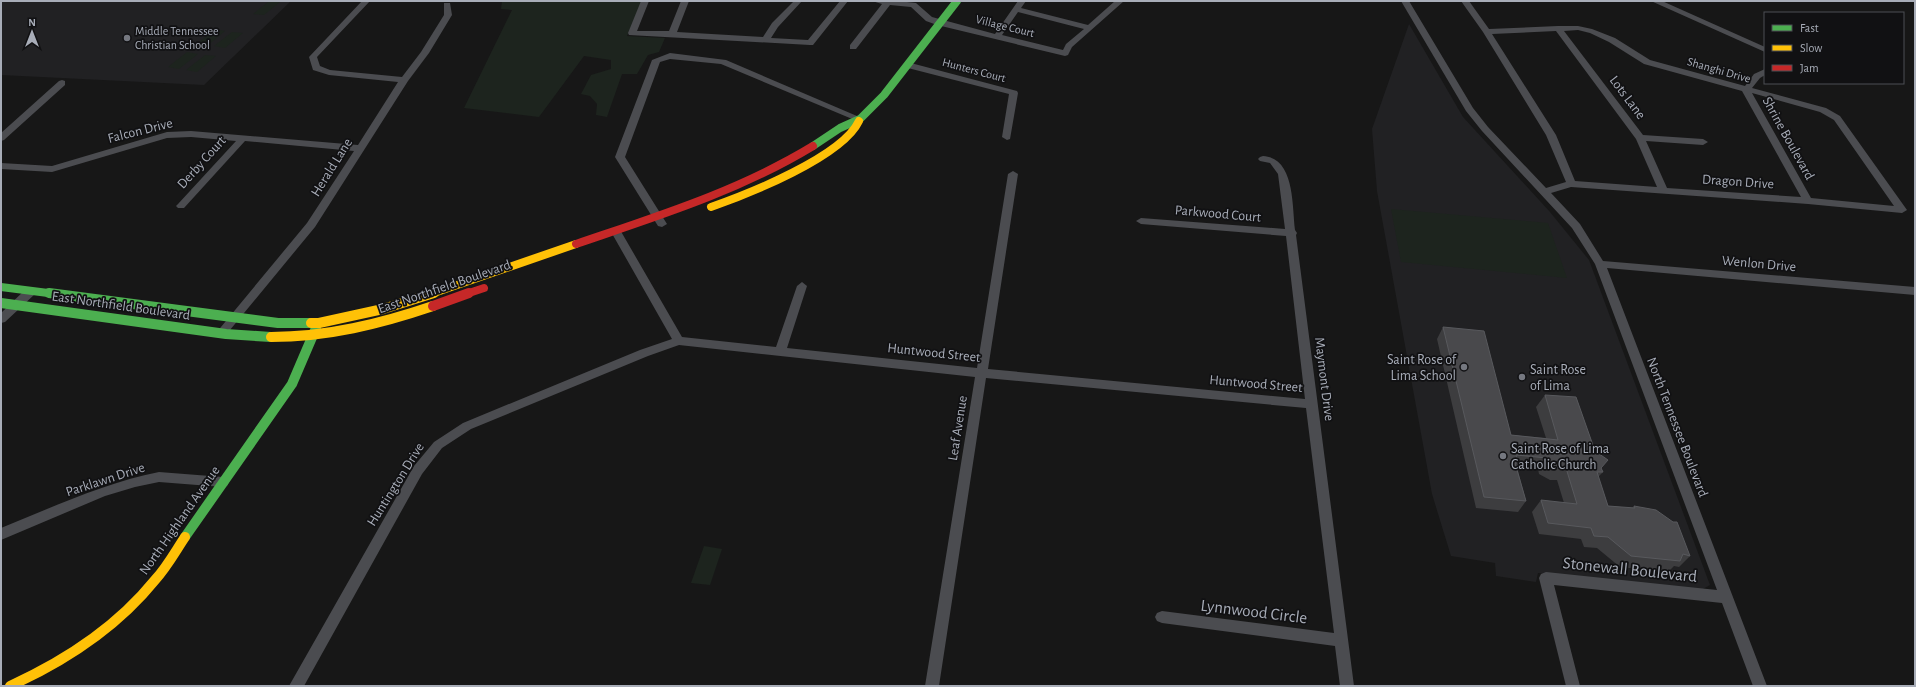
<svg xmlns="http://www.w3.org/2000/svg" width="1916" height="687" font-family="'Alegreya Sans',sans-serif">
  <rect width="100%" height="100%" fill="#171717"/>
  <path fill="#212123" d="M1,1H291L204,85L1,75Z
    M1409,24L1463,117L1550,212L1589,260L1710,585L1703,589L1538,573L1536,582L1496,576L1495,563L1451,556L1432,494L1377,191L1372,129Z"/>
  <path fill="#1d241e" d="M269,1L280,2L264,15L253,14Z
    M502,1H642L627,36L665,38L659,52L648,55L637,74H622L607,117L596,115L597,104L590,96L581,94L591,75L611,69V60L584,56L539,117L464,108L512,10L501,9Z
    M215,29L225,31L207,46L197,44Z
    M232,32L243,33L225,48L214,46Z
    M187,52L198,54L179,69L168,67Z
    M205,55L216,56L197,72L186,70Z
    M1391,209L1548,223L1567,278L1401,262Z
    M704,546L722,549L710,585L691,583Z"/>
  <g fill="none" stroke-linecap="round" stroke-linejoin="round">
    <path fill="#4b4c50" fill-rule="evenodd" d="M362,1H370L317,57L320,66L330,70L402,77L421,52L444,15V3H450L452,15L429,53L408,81L315,227L225,336H217L216,333L307,223L354,151L245,141L184,208H178L176,206L178,204L236,141L191,137L167,138L52,172L1,169V163L52,166L167,132L191,131L358,145L398,82L329,75L313,70L309,57Z
      M641,1H649L637,31H669L681,1H689L677,32L763,37L772,23L794,1H802L778,27L771,38L808,40L840,1H848L813,45H810L629,35L628,33Z
      M872,1H898L916,3L932,17L995,34L1018,1H1026L1021,8L1088,25L1115,1H1124L1072,47L1068,55L1065,56L937,25L926,21L911,7L890,5L856,49H850V45L882,4ZM1018,12L1084,29L1066,44L1063,50L1002,35Z
      M1401,1H1409L1473,108L1488,127L1546,188L1566,182L1546,135L1483,32L1461,1H1469L1489,29L1558,26H1578L1592,29L1615,38L1650,60L1745,86L1754,74L1765,69V75L1760,78L1752,88L1826,108L1840,116L1907,210L1902,213L1808,204L1571,187L1551,193L1580,224L1603,261L1915,287V295L1607,268L1767,686H1753L1722,603L1554,585L1580,686H1566L1539,578L1541,574L1546,572L1717,590L1595,264L1572,228L1482,131L1466,111ZM1578,30L1590,33L1609,42L1644,64L1742,91L1801,197L1667,188L1646,141L1703,145L1708,142L1703,139L1643,135L1564,31ZM1556,31L1636,139L1657,187L1575,181L1556,135L1492,34ZM1752,93L1820,112L1834,120L1894,206L1811,198Z
      M1651,1H1662L1765,47V52Z
      M670,53L726,60L864,119L863,121H857L721,64L670,59L660,62L625,157L667,224L662,227L658,226L615,157L652,60Z
      M907,62L1017,91L1018,93L1010,139L1007,140L1002,137L1009,94L904,67L903,65Z
      M62,80L65,81V85L4,140L1,141V133L59,81Z
      M1263,156C1295,158 1292,206 1295,230L1297,233L1296,235L1354,686H1340L1335,646L1162,623L1157,621L1155,617L1157,613L1162,611L1334,633L1306,408L986,378L939,686H925L975,377L679,345L648,356L471,429L442,448L422,474L304,686H289L414,466L434,442L463,423L640,350L672,339L610,230L611,228H619L682,337L776,347L797,286L802,282L807,286L787,348L977,368L1008,174L1013,171L1018,174L988,369L1305,399L1286,236L1141,224L1136,221L1141,218L1285,229L1278,174L1270,163L1260,161L1258,159L1260,157Z
      M31,287L36,291L35,294L5,322L1,323V313L27,288Z
      M159,472L223,477L227,478L229,482L227,486L223,487L159,482L135,487L105,496L1,540V528C53,507 104,483 159,472Z"/>
    <path stroke="#4caf50" stroke-width="8" d="M813,146L840,128L860,119L884,95L957,1
      M1,287L56,294"/>
    <path stroke="#4caf50" stroke-width="10" d="M49,293L278,323H311
      M1,303L226,334L271,337
      M185,537L292,384L316,328"/>
    <path stroke="#ffc107" stroke-width="8" d="M711,207C748,194 842,157 859,121
      M431,294L576,244"/>
    <path stroke="#ffc107" stroke-width="10" d="M311,323H319L383,309L434,293
      M271,337C327,337 380,324 433,306
      M10,686C65,661 117,627 155,580C167,567 175,552 185,537"/>
    <path stroke="#c62828" stroke-width="8" d="M576,244C658,216 739,191 813,146
      M466,294L484,288"/>
    <path stroke="#c62828" stroke-width="10" d="M433,306L469,293"/>
  </g>
  <path fill="#3d3d3f" d="M1443,327L1511,435L1546,438L1536,407L1545,395L1595,451L1603,472L1598,477L1608,506L1632,508L1634,506L1690,556L1679,567L1674,566L1668,572L1620,567L1597,548L1584,547L1581,539L1539,534L1532,512L1541,500L1564,503L1557,480H1550L1539,474L1538,469L1517,467L1526,501L1518,512L1476,508L1437,339Z"/>
  <path fill="#49494c" stroke="#58595d" d="M1443,327L1484,331L1511,435L1558,440L1545,395L1576,397L1595,451L1608,460L1601,468L1603,472H1597L1608,506L1635,508L1634,506L1656,510L1673,522H1677L1690,556L1683,554L1680,561L1631,556L1608,537L1594,536L1591,528L1548,523L1541,500L1577,504L1566,468H1559L1548,462L1547,458L1516,455L1519,463H1515L1526,501L1484,497Z"/>
  <g fill="#757880" stroke="#111113" stroke-width="1.5">
    <circle cx="127" cy="38" r="4"/>
    <circle cx="1464" cy="367" r="4"/>
    <circle cx="1522" cy="377" r="4"/>
    <circle cx="1503" cy="456" r="4"/>
  </g>
  <g text-anchor="middle" stroke-width="3.5" stroke-linejoin="round" paint-order="stroke">
    <g font-size="12" fill="#a8adb8" stroke="#111113">
      <text transform="translate(1005 26) rotate(14)" y="4">Village Court</text>
      <text transform="translate(974 70) rotate(15)" y="4">Hunters Court</text>
      <text transform="translate(1719 70) rotate(16)" y="4">Shanghi Drive</text>
    </g>
    <g font-size="12" fill="#a8adb8" stroke="#111113" text-anchor="start">
      <text x="135" y="35">Middle Tennessee<tspan x="135" dy="14">Christian School</tspan></text>
    </g>
    <g font-size="14" fill="#a8adb8" stroke="#111113">
      <text transform="translate(1628 97) rotate(53)" y="5">Lots Lane</text>
      <text transform="translate(140 130) rotate(-14)" y="5">Falcon Drive</text>
      <text transform="translate(1789 138) rotate(61)" y="5">Shrine Boulevard</text>
      <text transform="translate(201 162) rotate(-48)" y="5">Derby Court</text>
      <text transform="translate(331 167) rotate(-58)" y="5">Herald Lane</text>
      <text transform="translate(1738 181) rotate(4)" y="5">Dragon Drive</text>
      <text transform="translate(1218 213) rotate(5)" y="5">Parkwood Court</text>
      <text transform="translate(1759 263) rotate(5)" y="5">Wenlon Drive</text>
      <text transform="translate(444 286) rotate(-19)" y="5">East Northfield Boulevard</text>
      <text transform="translate(121 305) rotate(8)" y="5">East Northfield Boulevard</text>
      <text transform="translate(934 352) rotate(6)" y="5">Huntwood Street</text>
      <text transform="translate(1325 379) rotate(83)" y="5">Maymont Drive</text>
      <text transform="translate(1256 383) rotate(5)" y="5">Huntwood Street</text>
      <text transform="translate(1678 427) rotate(69)" y="5">North Tennessee Boulevard</text>
      <text transform="translate(957 428) rotate(-81)" y="5">Leaf Avenue</text>
      <text transform="translate(105 479) rotate(-18)" y="5">Parklawn Drive</text>
      <text transform="translate(395 484) rotate(-58)" y="5">Huntington Drive</text>
      <text transform="translate(179 520) rotate(-55)" y="5">North Highland Avenue</text>
    </g>
    <g font-size="14" fill="#a8adb8" stroke="#111113" text-anchor="start">
      <text x="1456" y="364" text-anchor="end">Saint Rose of<tspan x="1456" dy="16">Lima School</tspan></text>
      <text x="1530" y="374">Saint Rose<tspan x="1530" dy="16">of Lima</tspan></text>
      <text x="1511" y="453">Saint Rose of Lima<tspan x="1511" dy="16">Catholic Church</tspan></text>
    </g>
    <g font-size="17" fill="#a8adb8" stroke="#111113">
      <text transform="translate(1630 569) rotate(6)" y="6">Stonewall Boulevard</text>
      <text transform="translate(1254 611) rotate(7)" y="6">Lynnwood Circle</text>
    </g>
  </g>
  <rect width="1916" height="687" fill="none" stroke="#a8adb8" stroke-width="4"/>
  <rect x="1764" y="12" width="140" height="72" fill="#111113" stroke="#4d4f55"/>
  <rect x="1772" y="25" width="20" height="6" fill="#4caf50" stroke="#4d4f55"/>
  <text x="1800" y="32" font-size="12" fill="#a8adb8">Fast</text>
  <rect x="1772" y="45" width="20" height="6" fill="#ffc107" stroke="#4d4f55"/>
  <text x="1800" y="52" font-size="12" fill="#a8adb8">Slow</text>
  <rect x="1772" y="65" width="20" height="6" fill="#c62828" stroke="#4d4f55"/>
  <text x="1800" y="72" font-size="12" fill="#a8adb8">Jam</text>
  <g transform="translate(32 32)" stroke="#111113" stroke-width="3" paint-order="stroke">
  <path d="M0-3L7 15L0 10L-7 15Z" fill="#a8adb8"/>
  <text y="-6" font-size="11" font-weight="bold" text-anchor="middle" fill="#a8adb8">N</text>
  </g>
</svg>
